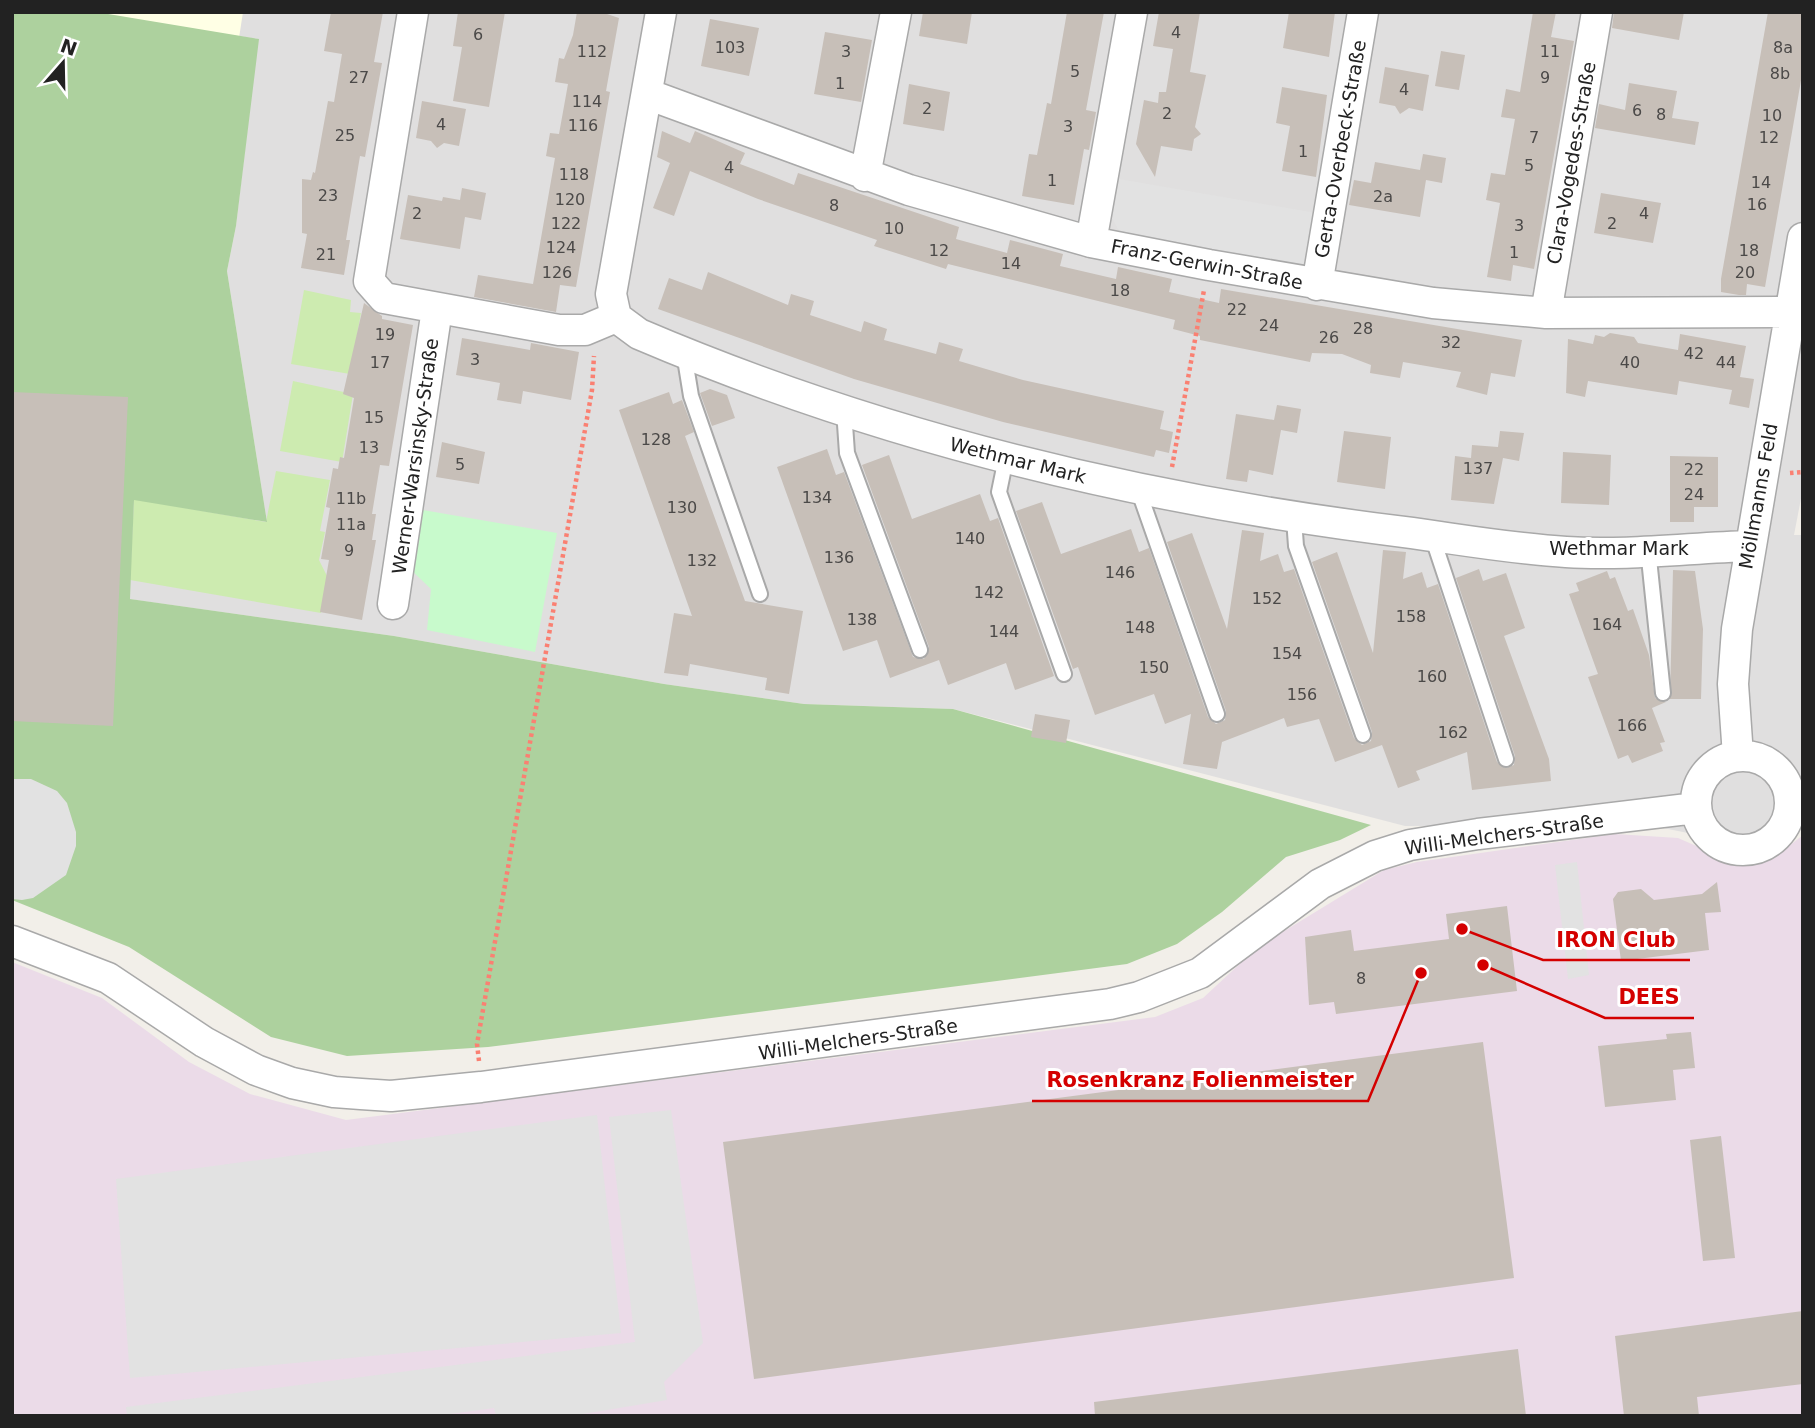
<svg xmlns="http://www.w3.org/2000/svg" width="1815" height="1428" font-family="'DejaVu Sans',sans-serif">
  <rect width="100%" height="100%" fill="#f2efe9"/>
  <path fill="#e0dfdf" d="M96,12H1803V488L1794,535H1803V823L1775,849L1737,858L1693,834L1648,825L1405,826L953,709L804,704L664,684L394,636L129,599L134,499L267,522L227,271L236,226L258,39Z"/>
  <path fill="#ebdbe8" d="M1615,834L1678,838L1740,865L1779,854L1803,835V1416H12V962L102,998L189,1062L250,1094L346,1120L1155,1017L1203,998L1258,947L1384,870L1417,862Z"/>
  <path fill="#ffffe5" d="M96,12H243L239,38Z"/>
  <path fill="#cdebb0" d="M304,290L351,300L350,312L361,313L350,374L291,364Z
    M293,381L353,394L342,462L280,451Z
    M276,471L330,480L320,531L325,532L319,560L327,576L321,613L130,580L134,499L266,522Z"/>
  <path fill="#add19e" d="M12,12H96L259,39L236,226L227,271L267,522L134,500L130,599L394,636L664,684L804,704L953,709L1371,825L1340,840L1286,857L1222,912L1177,944L1127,964L488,1047L347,1056L271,1037L129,947L12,900Z"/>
  <path fill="#c8facc" d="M417,509L557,533L535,652L427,630L431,589L407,566Z"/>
  <path fill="#e2e2e2" d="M1119,179L1322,214L1313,258L1303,270L1127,235L1118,229L1112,218Z
    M12,779H31L57,791L67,803L76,832V846L66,875L33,898L22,900L12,899Z
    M1577,862L1589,975L1568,979L1555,865Z
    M671,1110L703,1343L664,1382L667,1400L571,1416H496L494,1408L436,1416H127L126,1407L635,1342L609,1117Z
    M597,1115L621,1333L130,1378L116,1179Z"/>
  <path fill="#c7bfb8" d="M331,12H383L374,62L382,63L365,157L360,156L346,240H350L344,275L301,268L307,234L302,233V179L311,180L313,172L315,173L328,101L334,102L342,54L324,51Z
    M458,12H505L489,107L453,101L462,47L453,46Z
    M577,12H601L619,18L606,91L610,92L576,287L560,285L556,312L474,297L478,275L533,284L555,158L546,156L550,133L559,134L568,84L555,82L559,58L564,59L573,35Z
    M923,12H972L967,44L919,36Z
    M1067,12H1104L1086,110L1096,112L1089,150L1084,149L1074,205L1022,196L1029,154L1037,155L1047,103L1051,104Z
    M1159,12H1200L1190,72L1206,75L1195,127L1201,134L1194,139L1192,151L1161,146L1155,177L1136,144L1144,100L1158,103L1159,92H1166L1173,49L1153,46Z
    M1289,12H1335L1329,57L1283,48Z
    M1533,12H1556L1551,37L1574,41L1534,269L1513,265L1511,281L1487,277L1500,203L1486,200L1491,173L1505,175L1515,119L1501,117L1506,89L1520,92Z
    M1614,12H1684L1679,40L1612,28Z
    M1768,12H1803V69L1765,287L1747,284L1746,295H1739L1721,292V279Z
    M710,19L759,28L749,76L701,66Z
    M825,32L872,40L861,102L814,94Z
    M1441,51L1465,55L1459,90L1435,86Z
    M1385,67L1429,75L1423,111L1409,108L1400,114L1395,106L1379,103Z
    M1629,83L1677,91L1672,118L1699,122L1695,145L1595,128L1599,104L1625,110Z
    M909,84L950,92L944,131L903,124Z
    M1282,87L1327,95L1316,177L1282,171L1290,126L1276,123Z
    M422,101L466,109L459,146L444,143L437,148L431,141L416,138Z
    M662,131L690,143L695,131L745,153L740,164L769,175L794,185L798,173L959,227L956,239L1007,253L1010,240L1063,254L1060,266L1116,279L1118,267L1172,279L1169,292L1219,303L1221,289L1522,340L1515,377L1491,373L1487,395L1456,387L1461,372L1403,362L1400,378L1370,373L1371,365L1342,354L1312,353L1310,362L1200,340V336L1173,329L1175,320L948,264L946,269L874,246L877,240L758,199L690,171L674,216L653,208L670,163L657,157Z
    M1423,154L1446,158L1442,183L1426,180L1420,217L1349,205L1354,180L1371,183L1375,162L1420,170Z
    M462,188L486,193L481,220L465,217L460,249L400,239L408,195L442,201L443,197L460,200Z
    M1601,193L1661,203L1653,243L1594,233Z
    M708,272L788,305L791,294L814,301L810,315L861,332L864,321L887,329L884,340L936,354L939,342L963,349L959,361L1023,380L1164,411L1160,429L1173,432L1169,453L1156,450L1154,457L1003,422L854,379L658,309L669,278L702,290Z
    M364,303L382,316V319L413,325L389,466L380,465L372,514H376L372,540H376L362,620L320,612L329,560L321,559L330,508L326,507L333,468L338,469L340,457L344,458L354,398L343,394Z
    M1610,333L1634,337L1638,343L1678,350L1680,334L1746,346L1740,377L1754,379L1749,408L1729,404L1732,390L1679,381L1677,395L1588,381L1585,397L1566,393L1568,339L1593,344L1595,335L1604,337Z
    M462,338L530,350L531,343L579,352L571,400L523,391L521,404L497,400L500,383L456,375Z
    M710,389L727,395L735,418L712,426L700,393Z
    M12,392L128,397L113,726L12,721Z
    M669,392L673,404L682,400L694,432L685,436L745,601L803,611L789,694L765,690L767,678L690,664L688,676L664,673L674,613L692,616L619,410Z
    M1277,405L1301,409L1297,433L1281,430L1273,475L1249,470L1247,482L1226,479L1236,414L1274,420Z
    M1344,431L1391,437L1385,489L1337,482Z
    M1500,431L1524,433L1519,461L1503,458L1494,504L1451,500L1455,456L1471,458L1472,445L1498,447Z
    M442,442L485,452L479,484L436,477Z
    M827,449L836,475L844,472L913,657L924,659L929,647L862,465L889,455L912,519L980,494L990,521L998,518L1054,676L1015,690L1006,663L948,685L939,660L890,678L877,640L843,651L777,467Z
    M1563,452L1611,455L1609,505L1561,503Z
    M1670,456L1718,457V507H1694V522H1670Z
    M1042,502L1061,554L1131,529L1139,552L1149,548L1208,717L1216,724L1225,720L1226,711L1167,542L1192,533L1227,629L1242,530L1264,533L1260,561L1278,554L1284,572L1294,569L1354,738L1362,745L1371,741L1372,732L1312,562L1337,552L1373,653L1383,550L1406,552L1403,579L1422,572L1427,588L1438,584L1497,762L1505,768L1514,765L1515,756L1456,578L1479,569L1483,581L1506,573L1525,628L1504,636L1549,759L1551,781L1472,790L1467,752L1416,771L1420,780L1398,788L1382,745L1335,762L1319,719L1287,727L1284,718L1222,742L1217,769L1183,764L1191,714L1165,724L1154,694L1095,715L1078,667L1073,669L1016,511Z
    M1673,570L1695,571L1703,629L1701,699H1670Z
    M1607,571L1610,579L1615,577L1628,611L1633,609L1649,655L1655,698L1666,702L1652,708L1665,742L1660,743L1663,751L1632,763L1628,755L1618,759L1588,677L1598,674L1569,594L1579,591L1576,583Z
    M1035,714L1070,720L1066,743L1031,737Z
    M1717,882L1721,912L1705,913L1709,950L1621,961L1613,899L1618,892L1641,889L1654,900L1702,894Z
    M1507,906L1517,991L1336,1014L1334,1002L1309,1005L1305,937L1351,930L1354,951L1449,939L1446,914Z
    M1691,1032L1695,1068L1673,1070L1676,1100L1605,1107L1598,1046L1667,1039L1666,1034Z
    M1483,1042L1514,1278L754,1379L723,1142Z
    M1721,1136L1735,1258L1703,1261L1690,1140Z
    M1803,1311V1384L1697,1397L1699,1416H1624L1615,1336Z
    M1518,1349L1526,1416H1095L1094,1402Z"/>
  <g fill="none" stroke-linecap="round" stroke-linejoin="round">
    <defs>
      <path id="service" d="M684,353L691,396L760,594
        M844,410L847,453L920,650
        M1006,458L999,492L1064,674
        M1138,489L1217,714
        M1294,519L1296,546L1363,735
        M1432,536L1506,759
        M1648,549L1663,693"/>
      <path id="minor" d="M413,12L369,281L384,298L559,330H585L616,317
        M661,12L611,294L616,317L639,334C885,439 1147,501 1412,533C1463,540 1515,549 1566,552C1624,556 1689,548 1749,546
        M647,94L909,190L1091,242L1209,265L1433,303L1546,313L1803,312
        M865,176L896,12
        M1091,242L1132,12
        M1317,285L1363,12
        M1546,313L1597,12
        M393,604L437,309
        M1696 803a47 47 0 1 1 94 0a47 47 0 1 1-94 0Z
        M1738,756L1733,684L1737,629L1803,238
        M12,941L108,978L204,1042L256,1070L292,1083L334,1092L361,1094L391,1096L481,1087L1110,1004L1139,997L1200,973L1320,884L1375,856L1410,845L1478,834L1696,808"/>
    </defs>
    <use href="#service" stroke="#a9a9a9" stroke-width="18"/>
    <use href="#minor" stroke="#a9a9a9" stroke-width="33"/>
    <path stroke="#fa8072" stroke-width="4.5" stroke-dasharray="3.5 3.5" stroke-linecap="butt" d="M1172,467L1204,290
      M1790,473L1803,472
      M479,1061L477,1044L592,390L594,356"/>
    <use href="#service" stroke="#fff" stroke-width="14"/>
    <use href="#minor" stroke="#fff" stroke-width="30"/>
  </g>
  <g text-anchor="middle" stroke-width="6" stroke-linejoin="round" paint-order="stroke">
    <g font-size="16" fill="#4b4948">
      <text x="1176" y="38">4</text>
      <text x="478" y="40">6</text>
      <text x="730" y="53">103</text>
      <text x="1783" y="53">8a</text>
      <text x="592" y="57">112</text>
      <text x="846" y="57">3</text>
      <text x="1550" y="57">11</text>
      <text x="1075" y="77">5</text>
      <text x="1780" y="79">8b</text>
      <text x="359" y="83">27</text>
      <text x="1545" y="83">9</text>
      <text x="840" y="89">1</text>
      <text x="1404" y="95">4</text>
      <text x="587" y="107">114</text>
      <text x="927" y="114">2</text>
      <text x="1637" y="116">6</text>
      <text x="1167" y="119">2</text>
      <text x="1661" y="120">8</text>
      <text x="1772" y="121">10</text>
      <text x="441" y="130">4</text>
      <text x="583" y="131">116</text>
      <text x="1068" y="132">3</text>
      <text x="345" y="141">25</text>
      <text x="1534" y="143">7</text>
      <text x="1769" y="143">12</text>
      <text x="1303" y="157">1</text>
      <text x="1529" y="171">5</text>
      <text x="729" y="173">4</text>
      <text x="574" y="180">118</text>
      <text x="1052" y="186">1</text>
      <text x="1761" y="188">14</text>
      <text x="328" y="201">23</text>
      <text x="1383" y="202">2a</text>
      <text x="570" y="205">120</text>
      <text x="1757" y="210">16</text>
      <text x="834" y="211">8</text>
      <text x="417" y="219">2</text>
      <text x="1644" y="219">4</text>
      <text x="566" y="229">122</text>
      <text x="1612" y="229">2</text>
      <text x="1519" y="231">3</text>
      <text x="894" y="234">10</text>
      <text x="561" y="253">124</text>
      <text x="939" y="256">12</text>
      <text x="1749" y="256">18</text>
      <text x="1514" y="258">1</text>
      <text x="326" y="260">21</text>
      <text x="1011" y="269">14</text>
      <text x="557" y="278">126</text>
      <text x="1745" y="278">20</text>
      <text x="1120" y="296">18</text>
      <text x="1237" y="315">22</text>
      <text x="1269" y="331">24</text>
      <text x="1363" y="334">28</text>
      <text x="385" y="340">19</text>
      <text x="1329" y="343">26</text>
      <text x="1451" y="348">32</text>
      <text x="1694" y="359">42</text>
      <text x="475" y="365">3</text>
      <text x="380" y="368">17</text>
      <text x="1630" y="368">40</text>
      <text x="1726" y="368">44</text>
      <text x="374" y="423">15</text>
      <text x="656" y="445">128</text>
      <text x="369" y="453">13</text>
      <text x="460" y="470">5</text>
      <text x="1478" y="474">137</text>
      <text x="1694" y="475">22</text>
      <text x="1694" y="500">24</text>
      <text x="817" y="503">134</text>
      <text x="351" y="504">11b</text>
      <text x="682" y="513">130</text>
      <text x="351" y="530">11a</text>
      <text x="970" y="544">140</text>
      <text x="349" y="556">9</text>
      <text x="839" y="563">136</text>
      <text x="702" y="566">132</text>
      <text x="1120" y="578">146</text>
      <text x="989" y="598">142</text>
      <text x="1267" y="604">152</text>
      <text x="1411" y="622">158</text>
      <text x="862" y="625">138</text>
      <text x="1607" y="630">164</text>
      <text x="1140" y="633">148</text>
      <text x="1004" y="637">144</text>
      <text x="1287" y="659">154</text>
      <text x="1154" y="673">150</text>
      <text x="1432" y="682">160</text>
      <text x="1302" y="700">156</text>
      <text x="1632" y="731">166</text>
      <text x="1453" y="738">162</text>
      <text x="1361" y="984">8</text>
    </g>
    <g font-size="19" fill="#222" stroke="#fff">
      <text transform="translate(1340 149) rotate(-80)" y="7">Gerta-Overbeck-Straße</text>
      <text transform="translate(1571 163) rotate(-80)" y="7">Clara-Vogedes-Straße</text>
      <text transform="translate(1207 264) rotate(11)" y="7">Franz-Gerwin-Straße</text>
      <text transform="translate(415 456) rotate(-82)" y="7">Werner-Warsinsky-Straße</text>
      <text transform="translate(1018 460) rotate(14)" y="7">Wethmar Mark</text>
      <text transform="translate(1758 496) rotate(-80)" y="7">Möllmanns Feld</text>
      <text x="1619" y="555">Wethmar Mark</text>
      <text transform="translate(1504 834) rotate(-8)" y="7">Willi-Melchers-Straße</text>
      <text transform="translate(858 1039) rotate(-8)" y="7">Willi-Melchers-Straße</text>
    </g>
  </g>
  <path fill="none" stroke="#d40000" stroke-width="2.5" d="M1462 929L1543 960H1690M1483 965L1605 1018H1694M1421 973L1368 1101H1032"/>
  <g fill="#d40000" stroke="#fff" stroke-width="2.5">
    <circle cx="1462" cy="929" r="7"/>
    <circle cx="1483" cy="965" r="7"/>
    <circle cx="1421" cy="973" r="7"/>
  </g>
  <g font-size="21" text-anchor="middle" font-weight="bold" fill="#d40000" stroke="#fff" stroke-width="6" stroke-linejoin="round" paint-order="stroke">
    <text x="1616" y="947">IRON Club</text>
    <text x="1649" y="1004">DEES</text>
    <text x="1200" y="1087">Rosenkranz Folienmeister</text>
  </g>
  <rect width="1815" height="1428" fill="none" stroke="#222222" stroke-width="28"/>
  <g transform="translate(63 63) rotate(20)" stroke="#ffffff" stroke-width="5" paint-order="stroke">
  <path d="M0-5L12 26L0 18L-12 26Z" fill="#222222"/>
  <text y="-10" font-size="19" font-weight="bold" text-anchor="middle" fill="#222222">N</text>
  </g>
</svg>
